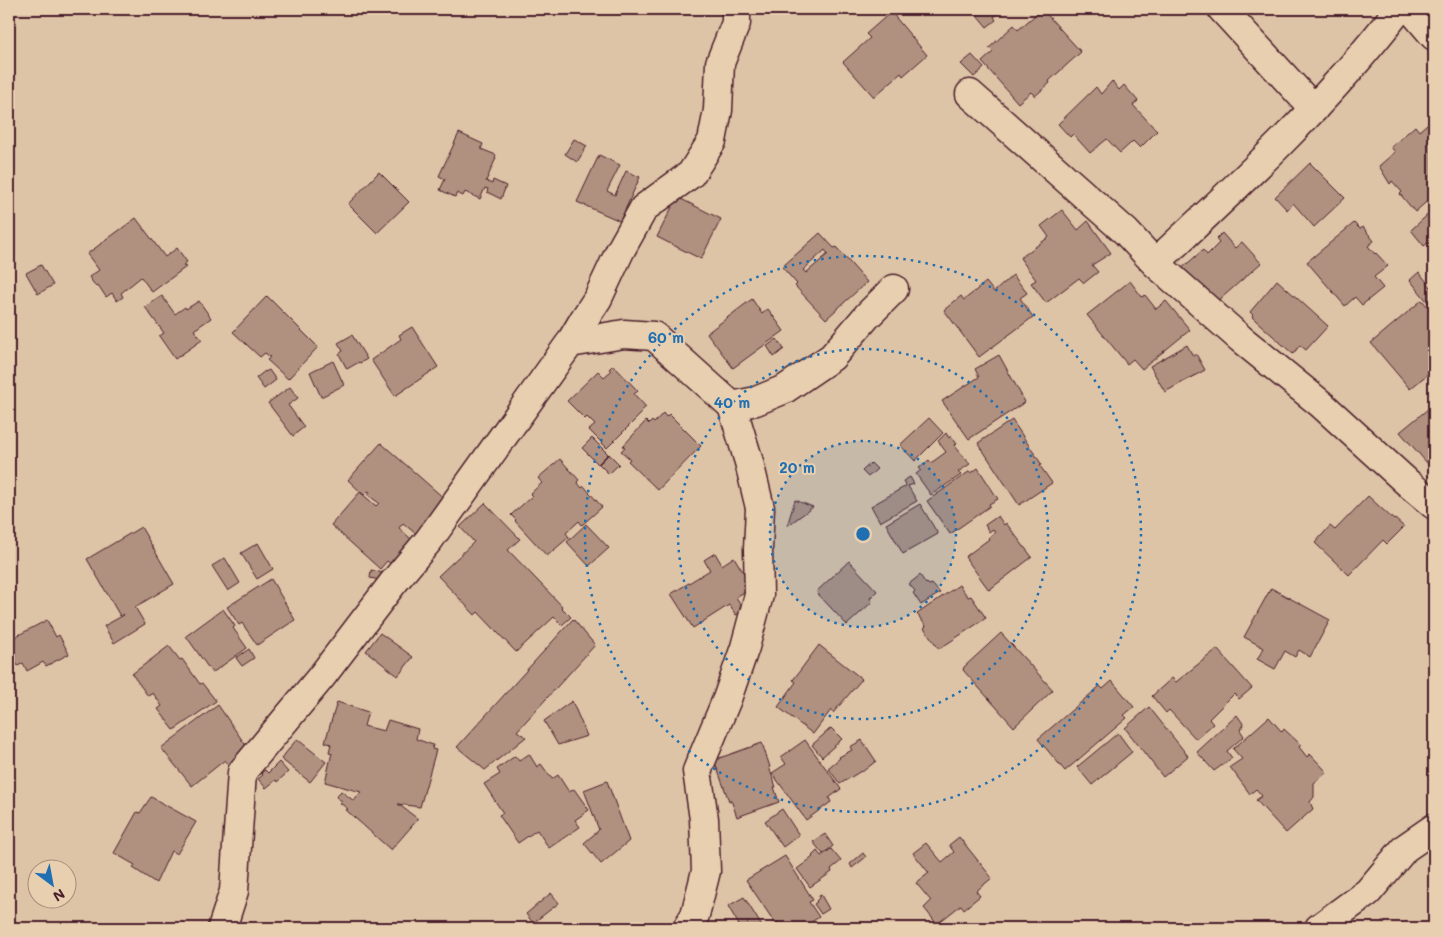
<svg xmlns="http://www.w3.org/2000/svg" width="1443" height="937" font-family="Mali,sans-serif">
  <rect width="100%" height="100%" fill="#dec4a7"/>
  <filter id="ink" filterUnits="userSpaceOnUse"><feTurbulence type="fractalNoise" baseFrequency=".02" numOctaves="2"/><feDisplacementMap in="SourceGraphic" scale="10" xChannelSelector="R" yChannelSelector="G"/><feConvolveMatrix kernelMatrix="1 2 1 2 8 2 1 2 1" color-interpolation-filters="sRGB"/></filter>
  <g filter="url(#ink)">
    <path fill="#b09180" stroke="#4a1f2b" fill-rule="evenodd" d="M972,9H1004L994,17L996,20L987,27Z
      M1042,9L1081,52L1049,81L1050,83L1035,96L1031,92L1018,103L982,62L993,52L989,48L1014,25L1018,30Z
      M891,12L927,55L903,76L901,73L874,97L843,62L870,38L866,34Z
      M972,55L984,68L974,77L961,64Z
      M1112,81L1119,90L1124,85L1138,101L1133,105L1157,131L1140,148L1133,141L1120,153L1107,139L1090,153L1073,134L1070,137L1058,124L1096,87L1101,94Z
      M1434,118V195L1415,212L1400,194L1402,192L1392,181L1390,184L1379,166L1395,152L1391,147L1415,126L1419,131Z
      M459,133L483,144L481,149L496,155L495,157L496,158L486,181L492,184L493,180L506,186L501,199L487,192L488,189L485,188L480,199L465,192L463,196L457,193L455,197L440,190L445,179L439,176Z
      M574,139L587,146L577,162L565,154Z
      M599,155L620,165L607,191L615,195L626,171L640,177L620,221L577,202Z
      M1310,163L1345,198L1314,227L1293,203L1287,210L1275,197Z
      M379,172L409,202L377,233L348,204Z
      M677,197L721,219L701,259L657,237Z
      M1434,209V238L1424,246L1411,230Z
      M1062,210L1078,230L1088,221L1111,253L1092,265L1098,272L1084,283L1079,278L1046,303L1031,283L1036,280L1020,258L1049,237L1041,226Z
      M136,218L165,257L177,248L187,262L183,265L186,267L152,292L141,277L121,293L123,297L117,301L112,293L106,297L98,285L96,287L89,277L99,270L87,254Z
      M1354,223L1360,229L1363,227L1374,241L1368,246L1375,254L1376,253L1388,266L1374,277L1383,288L1362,305L1355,297L1345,306L1307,262Z
      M820,233L834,248L836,247L867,282L826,319L795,286L797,284L782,267ZM825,250L828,254L806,273L803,270Z
      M1222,233L1235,248L1242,242L1261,263L1217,302L1203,287L1199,289L1181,269L1203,250L1207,255L1219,243L1216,239Z
      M41,265L53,285L38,294L26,273Z
      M1419,272L1434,291V310L1410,280Z
      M1013,275L1027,293L1020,298L1033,317L979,357L944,310L961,296L964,300L986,282L994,292Z
      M1277,280L1328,326L1306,350L1300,345L1293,354L1252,317L1253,315L1250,312Z
      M1130,281L1142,297L1145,295L1156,309L1166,301L1190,330L1142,369L1133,359L1127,364L1087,315Z
      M162,296L175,314L185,307L186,309L199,301L211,318L194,330L202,340L175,359L159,336L164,333L145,307Z
      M267,296L318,347L288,379L267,360L270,357L265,353L260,357L233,332Z
      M752,299L762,314L768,309L784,331L733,368L707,333Z
      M1422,300L1434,314V374L1432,376L1429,373L1410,389L1371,343Z
      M412,327L438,367L395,396L371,360L401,339L399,335Z
      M352,335L367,359L360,363L359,362L347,369L339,354L343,351L338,343Z
      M777,339L784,349L774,357L767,346Z
      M1187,345L1193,356L1196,354L1205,370L1165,392L1150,366Z
      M999,355L1025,402L969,439L942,401L979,377L975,369Z
      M333,361L344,385L321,397L310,372Z
      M613,365L638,391L634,394L646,407L640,412L642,413L607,448L589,430L595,425L587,417L585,419L567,401L598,371L604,377L611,371L609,369Z
      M269,370L276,380L264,389L256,378L265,371V372Z
      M290,387L298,398L288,405L304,427L293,436L268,403Z
      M1434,404V471L1400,432Z
      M663,413L666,417L669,414L701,446L658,490L628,461L630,459L621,451L625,447L623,446L646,421L649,424L652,421L654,423Z
      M929,418L943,433L915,461L900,445Z
      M1012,420L1042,465L1040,466L1052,483L1019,505L978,443Z
      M946,433L949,438L951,436L957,444L954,445L970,464L958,472L961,475L931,495L916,474L921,470L919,468L929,460L931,463L946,452L938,441Z
      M592,438L608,454L598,464L582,448Z
      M381,443L446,500L416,534L403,523L399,528L412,540L391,564L387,561L380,569L331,525L360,492L376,506L379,503L368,495L370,492L368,491L364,495L348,480Z
      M609,454L619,464L609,474L599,464Z
      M560,459L579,480L577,482L582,488L584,486L602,507L582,525L579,521L566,533L569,537L547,556L515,521L516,520L511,515L532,496L530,494L542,483L538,478Z
      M871,463L877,469L868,477L862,471Z
      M978,468L998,499L989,504L990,506L950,534L927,501L970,471L971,473Z
      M910,477L914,484L908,486L917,501L880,522L871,506L906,486L903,481Z
      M1368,496L1394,520L1395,519L1404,527L1387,544L1383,540L1349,575L1315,543L1330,526L1335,530Z
      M795,500L813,507L787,526Z
      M485,503L520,539L508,550L562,606L561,607L571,617L562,625L554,617L516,652L478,612L475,615L438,576L474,542L460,527Z
      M920,504L938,534L903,554L886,524Z
      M998,516L1004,525L1006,523L1032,557L989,590L965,557L989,539L988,538L995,532L993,529L989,532L985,525Z
      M586,524L609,548L589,566L567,542Z
      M141,527L174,584L135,607L145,624L114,643L104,626L124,615L123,614L120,616L87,559Z
      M258,543L273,569L257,579L241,553Z
      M715,553L722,565L734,557L749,582L751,588L736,597L744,610L736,615L729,605L693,628L671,594L710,570L704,560Z
      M225,558L240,583L228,591L212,566Z
      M849,561L877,591L870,598L872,602L847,625L816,592Z
      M371,570L387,574L385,581L370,578Z
      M920,575L926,584L927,583L929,585L932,584L940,593L921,605L913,593L915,591L909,584Z
      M271,579L295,620L257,645L242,623L239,625L227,607Z
      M959,585L968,597L971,596L986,618L939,649L924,628L926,626L917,614Z
      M1271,588L1330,620L1310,657L1299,650L1295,657L1285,651L1275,669L1257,659L1264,648L1244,637Z
      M223,609L235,626L233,628L247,648L212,673L186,636Z
      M573,619L595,645L517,731L526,737L485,770L457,747Z
      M47,620L56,637L59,635L69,654L46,666L43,662L27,671L23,663L18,666L9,650V640Z
      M380,633L413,657L398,676L366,651Z
      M1001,633L1053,690L1014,727L963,670L964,667Z
      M819,645L862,679L833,713L831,710L813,734L778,707L796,682L793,680Z
      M169,646L180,660L182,659L200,684L202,683L216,701L174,730L158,709L162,706L153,693L148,696L132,674Z
      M249,649L254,658L242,666L236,658Z
      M1217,649L1252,688L1239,699L1234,694L1209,719L1213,724L1196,739L1169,710L1166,713L1152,696L1172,678L1176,682Z
      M1112,681L1134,707L1124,715L1127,718L1065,771L1038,739L1100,686L1103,689Z
      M572,701L587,736L558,745L544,721Z
      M337,702L368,712L364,726L384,731L388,720L418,729L416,739L433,745L432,749L436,750L420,807L398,804L418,819L391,850L346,810L348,809L340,803L342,801L336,797L341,791L354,801L361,792L325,782L332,753L329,752L331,744L325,742Z
      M218,705L251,753L231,768L225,760L192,786L161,748Z
      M1149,707L1188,756L1163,777L1125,728Z
      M1237,715L1244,725L1240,730L1244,736L1227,751L1232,758L1214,771L1197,752Z
      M1269,717L1282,732L1284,729L1301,745L1299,747L1307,757L1310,754L1327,772L1314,783V797L1310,802L1313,809L1286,833L1256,800L1262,796L1256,789L1250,794L1230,767L1242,759L1233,749Z
      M831,728L842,739L822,757L812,745Z
      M1118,733L1132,752L1092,785L1077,767Z
      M297,739L326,762L310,782L281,759Z
      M805,740L841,789L829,798L831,802L806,820L772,773L786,764L781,757Z
      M862,740L876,761L862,772L861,771L840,784L828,768L840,758L839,757L852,750L850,747Z
      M762,743L770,767H769L776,787H774L779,802L737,817L731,800L729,801L714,760Z
      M529,754L537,767L541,764L552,779L558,775L569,792L574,789L589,810L575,820L580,827L549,848L537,830L518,843L499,815L503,813L484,784L500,774L497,769L515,756L519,761Z
      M279,762L288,772L277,782L276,780L266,788L258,779L263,775L261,773L265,770L268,773Z
      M607,781L629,841L601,864L584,843L599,830L584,790Z
      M151,797L196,822L177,854L171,851L156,883L133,868L135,865L114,853L137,812L140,813Z
      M782,809L799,835L783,847L765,821Z
      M825,834L833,846L823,854L813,842Z
      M959,837L992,878L976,891L980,896L964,909L961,905L937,924L924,908L931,901L916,883L929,873L913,853L926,843L942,862L954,852L949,845Z
      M831,849L841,861L831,869L832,872L810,887L797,869L813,857L812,856L817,851L821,856Z
      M863,853L866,857L852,868L850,864Z
      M785,856L813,900L809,902L819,917L802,928H782L778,922L775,923L746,880Z
      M551,893L559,903L533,923L526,914Z
      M821,895L829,909L821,914L814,904L817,902L816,901L819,898V896Z
      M744,897L763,928H734L739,925L728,906Z"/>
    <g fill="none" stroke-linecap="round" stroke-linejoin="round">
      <defs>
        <path id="minor" d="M1222,9L1314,109
          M1411,9L1434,36
          M970,94L1126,232L1155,263L1241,339L1321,404L1409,484L1434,505
          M1155,263C1241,183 1328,102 1399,9
          M570,343L624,334L654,336L732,406L756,401L785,389L832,357L867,316L894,289
          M222,928L234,891L242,772L322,676L393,583L429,540L570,343L583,321L598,298L620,251L644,208L691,174L712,141L718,110L720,63L736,23V9
          M687,928L695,915L706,871L704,819L697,771L727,699L745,647L759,595L758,549L760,508L749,462L732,406
          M1319,928L1368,892L1405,848L1434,828"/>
      </defs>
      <use href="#minor" stroke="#4a1f2b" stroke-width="31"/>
      <use href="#minor" stroke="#e7cfaf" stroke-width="28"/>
    </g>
  </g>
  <circle cx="863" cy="534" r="93" fill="#1f6fb2" fill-opacity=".12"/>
  <g fill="none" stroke="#1f6fb2" stroke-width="2.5" stroke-dasharray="2.5 5">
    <circle cx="863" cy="534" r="93"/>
    <circle cx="863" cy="534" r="185"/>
    <circle cx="863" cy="534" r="278"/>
  </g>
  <circle cx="863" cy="534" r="8" fill="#1f6fb2" stroke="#e7cfaf" stroke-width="2.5"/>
  <g font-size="15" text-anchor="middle" font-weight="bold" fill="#1f6fb2" stroke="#e7cfaf" stroke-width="4" stroke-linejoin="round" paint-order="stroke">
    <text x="666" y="343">60 m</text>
    <text x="732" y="408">40 m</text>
    <text x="797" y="473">20 m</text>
  </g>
  <rect width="1443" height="937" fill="none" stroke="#e7cfaf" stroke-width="30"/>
  <rect x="15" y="15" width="1413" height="907" fill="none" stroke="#4a1f2b" stroke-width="2" filter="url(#ink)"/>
  <g transform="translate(52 884) rotate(148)"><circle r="24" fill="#e7cfaf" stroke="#a8897a"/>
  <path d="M0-4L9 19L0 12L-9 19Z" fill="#1f6fb2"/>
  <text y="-8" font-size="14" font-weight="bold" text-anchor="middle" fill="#4a1f2b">N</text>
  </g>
</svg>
